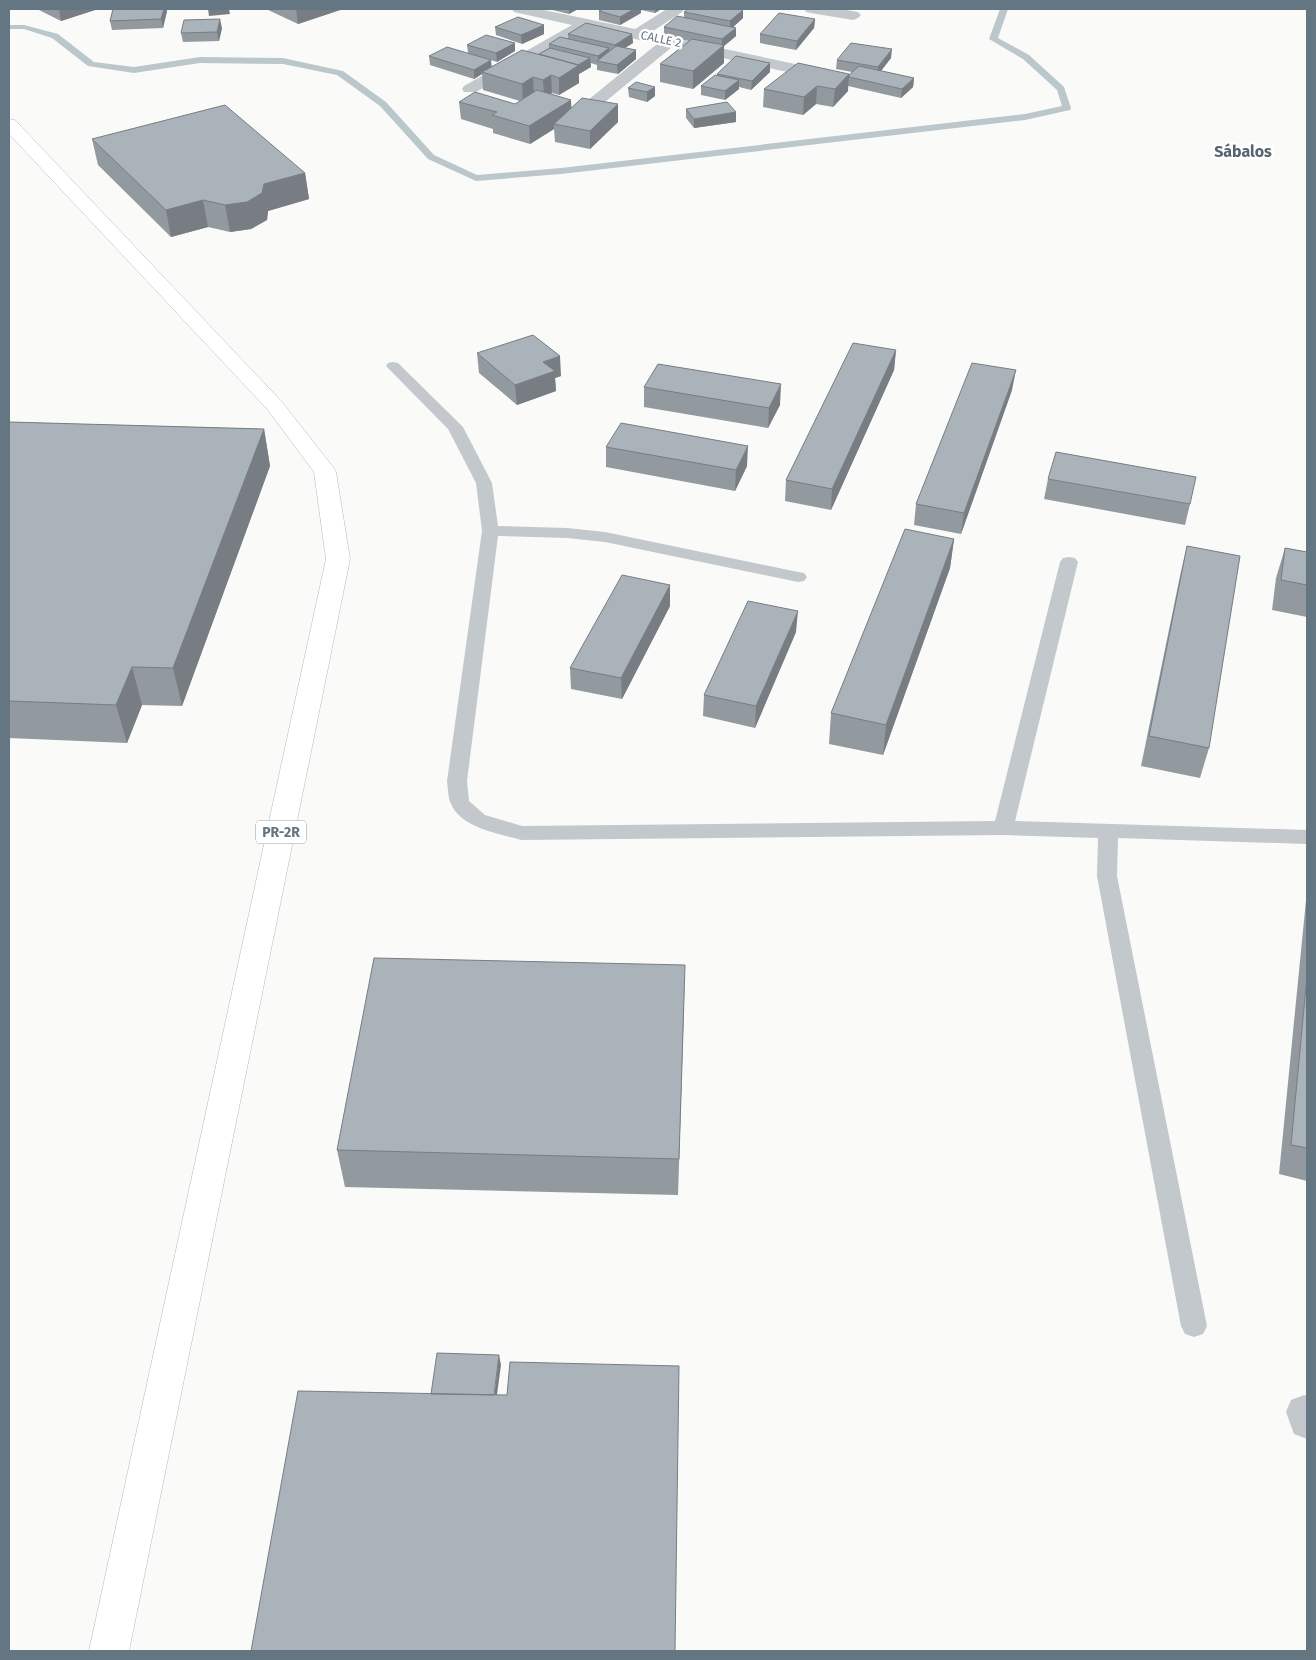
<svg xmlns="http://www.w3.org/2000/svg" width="1316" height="1660" font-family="'Fira Sans',sans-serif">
  <rect width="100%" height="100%" fill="#fafaf8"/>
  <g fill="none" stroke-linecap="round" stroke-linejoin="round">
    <path fill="#bbc7cb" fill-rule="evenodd" d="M1000,9H1008L998,38L1029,55L1064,87L1071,108L1070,110L1025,120L561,174L476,181L428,159L380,106L337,75L283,64L200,63L134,73L88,66L52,38L24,29H9V25H24L58,34L94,62L134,67L200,57L283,58L343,71L386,102L434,155L477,175L561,168L1025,114L1062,106L1057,90L1023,59L989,39Z"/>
    <defs>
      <path id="primary" d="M9,119L15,120L282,402L333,467L336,472L350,559L129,1651H89L326,559L314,472L268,410L9,134Z"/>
    </defs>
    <use href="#primary" stroke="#b5babe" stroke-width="1"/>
    <path fill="#c3c8cc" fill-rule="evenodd" d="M393,362L398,363L463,427L492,483L498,526L567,528L605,532L798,572L804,573L807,577L804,581L798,582L605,542L567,538L498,536L467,781L469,801L485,815L522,826L995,821L1060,562L1063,558L1069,557L1075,558L1078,562L1015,821L1307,830V844L1118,838L1117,876L1207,1326L1203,1334L1194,1337L1185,1334L1181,1326L1097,876L1098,838L1003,835L522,840C500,834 461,828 451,804C448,798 448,788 447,781L482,531L476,483L448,429L386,366L388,363Z"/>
    <path fill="#c3c8cc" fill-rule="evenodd" d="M512,9H539L635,29L667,9H684L682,12L650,33L828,71L834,73L836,76L834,79L828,81L672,47L600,106H588L586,103L588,100L657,44L587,28L476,92H464L462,89L464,86L572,25L514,12Z
      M804,9H841L858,12L861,15L858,18L853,20L811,13L806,12Z
      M1304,1395L1307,1396V1439L1294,1434L1286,1412L1291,1400Z"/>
    <use href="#primary" fill="#fff" fill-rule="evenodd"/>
  </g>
  <path fill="#929a9f" d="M37,9H94L95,10L61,21Z
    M113,9H167V11L163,28L112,30L110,21Z
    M266,9H343L298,24Z
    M548,9H578L569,14Z
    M603,9H661L655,13L641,10V13L620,25L599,20V11Z
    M684,12L743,18L733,27L736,36L724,46V63L693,89L660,82V64L689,41L664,36V27L684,18Z
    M815,19L814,28L796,50L760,43V34Z
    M495,27L544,34L522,44L496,35Z
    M222,28L219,41L183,42L181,33Z
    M568,34H632L633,43L625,48L636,50V59L618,74L597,70V65L591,63V67L579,74V83L559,95L552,93L550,94L572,108L618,104V122L590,149L555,142L554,129L530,144L493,133V129L461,119L459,102L515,104L520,101L483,90L482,74L474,79L430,65L429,56L468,53L467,45L515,43V51L497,62L480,57L491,67L539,54L549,48V44L568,38Z
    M891,58L881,71L914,78L913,87L901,98L848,86V91L833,107L816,104L803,115L763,107L764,89L849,75L852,72L836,69L837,60Z
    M770,63V72L751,90L739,87V89L725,100L701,95V86L717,75V74Z
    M655,87V96L647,102L629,97L628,88Z
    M686,109L736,112V122L694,128L686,118Z
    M92,139L305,173L309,199L268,211L267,220L251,229L230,232L208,227L171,237L98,165Z
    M896,350L894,370L831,510L785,501L786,480Z
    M477,353L561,376L555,378L556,391L517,405L479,373Z
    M644,387L780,405L768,428L644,407Z
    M1012,390L961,534L914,525L916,504Z
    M9,422L264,429L270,466L182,706L142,705L127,743L9,738Z
    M606,447L747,466L735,491L606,467Z
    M1048,479L1190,504L1185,525L1044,499Z
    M954,539L950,568L883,755L829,744L831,713Z
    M1187,546L1209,748L1200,778L1141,766L1180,576Z
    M1285,548L1307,552V617L1272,610L1276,578Z
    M670,585V606L622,699L571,689L570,668Z
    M796,632L755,728L703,716L704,695Z
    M1307,890V1181L1279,1174Z
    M684,1003L678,1195L345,1187L337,1150Z"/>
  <path fill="#777d82" d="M59,9H94L95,10L61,21Z
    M164,9H167V11L163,28L161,19Z
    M208,9H229L230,14L209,16Z
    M296,9H343L298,24Z
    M569,9H578L569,14Z
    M634,9H641V13L620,25V17Z
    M655,9H661L655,13Z
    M743,10V18L730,30V21Z
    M220,19L222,28L219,41L217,32Z
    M815,19L814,28L796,50L797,41Z
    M544,25V34L522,44L521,35Z
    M736,28V36L724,46V63L693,89V71L722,47V39Z
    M632,34L633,43L615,54V45Z
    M515,43V51L497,62L496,53Z
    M609,48L610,57L598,61V56Z
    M892,49L891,58L877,76L878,67Z
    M636,50V59L618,74L617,65Z
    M590,58L591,67L579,74V83L559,95V78Z
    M491,60L492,69L482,72V74L474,79V70Z
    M770,63V72L751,90L752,81Z
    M849,74L848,91L833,107L835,89Z
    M551,75L552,93L544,98L543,80Z
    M533,77L534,95L523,101L522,84Z
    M914,78L913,87L901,98L902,89Z
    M739,80V89L725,100V91Z
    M817,86L816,104L803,115L804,97Z
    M655,87V96L647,102V92Z
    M571,100L572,118L554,124V129L530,144L529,126Z
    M618,104V122L590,149V131Z
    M736,112V122L694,128V119Z
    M305,173L309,199L268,211L267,220L251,229L230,232L225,205L264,184Z
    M203,200L208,227L171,237L166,210Z
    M896,350L894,370L831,510L832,489Z
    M560,356L561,376L555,378L556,391L517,405L515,385L543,362Z
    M1016,370L1012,390L961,534L964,513Z
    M781,384L780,405L768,428L769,408Z
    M264,429L270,466L182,706L173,668Z
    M748,446L747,466L735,491L736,470Z
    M954,539L950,568L883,755L886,725Z
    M670,585V606L622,699L621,678Z
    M798,611L796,632L755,728L756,706Z
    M132,667L142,705L127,743L116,705Z
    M685,965L684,1003L678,1195L679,1159Z
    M499,1355L501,1365L494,1417L493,1407Z"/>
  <path fill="#aab3b9" stroke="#777d82" d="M113,9H164L161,19L110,21Z
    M603,9H634L620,17L599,11Z
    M688,9H738L743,10L730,21L684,12Z
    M779,13L815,19L797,41L760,34Z
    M677,16L736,28L722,39L664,27Z
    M518,17L544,25L521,35L495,27Z
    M220,19L217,32L181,33L184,20Z
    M586,23L632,34L615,45L568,34Z
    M486,35L515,43L496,53L467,45Z
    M560,37L609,48L598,56L549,44Z
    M692,39L724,45L693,71L660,64Z
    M851,43L892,49L878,67L837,60Z
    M616,46L636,50L617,65L597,61Z
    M447,47L491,60L474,70L429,56Z
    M550,48L590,58L578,65L539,54Z
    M522,50L579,65L559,78L551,75L543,80L533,77L522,84L482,72Z
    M736,56L770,63L752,81L717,74Z
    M798,63L849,74L835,89L817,86L804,97L764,89Z
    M859,66L914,78L902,89L849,77V75Z
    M715,75L739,80L725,91L701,86Z
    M636,82L655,87L647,92L628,88Z
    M537,90L571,100L529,126L492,115L497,112L459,102L475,92L515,104Z
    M582,98L618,104L590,131L554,124Z
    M727,102L736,112L694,119L686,109Z
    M225,105L305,173L264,184L262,193L247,202L225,205L203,200L166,210L92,139Z
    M533,335L560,356L543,362L555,371L515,385L477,353Z
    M853,343L896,350L832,489L786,480Z
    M972,363L1016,370L964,513L916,504Z
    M658,364L781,384L769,408L644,387Z
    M9,422L264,429L173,668L132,667L116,705L9,701Z
    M621,423L748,446L736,470L606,447Z
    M1056,452L1196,477L1190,504L1048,479Z
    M905,529L954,539L886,725L831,713Z
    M1187,546L1240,556L1209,748L1149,736Z
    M1285,548L1307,552V585L1281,580Z
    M622,575L670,585L621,678L570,668Z
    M748,601L798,611L756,706L704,695Z
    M374,958L685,965L679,1159L337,1150Z
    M1307,976V1148L1291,1145Z
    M437,1353L499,1355L494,1395L431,1394Z
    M510,1362L679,1366L675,1651H251L298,1391L507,1395Z"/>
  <g text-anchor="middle" stroke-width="5" stroke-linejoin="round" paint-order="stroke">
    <g font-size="12" fill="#657683" stroke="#fff">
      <text transform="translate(661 39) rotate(12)" y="4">CALLE 2</text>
    </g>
    <rect fill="#fff" stroke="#939fa8" stroke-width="1" x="256" y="820.5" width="50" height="23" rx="4"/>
    <g font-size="14" font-weight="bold" fill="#657683">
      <text x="281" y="837">PR-2R</text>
    </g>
    <g font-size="16" font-weight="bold" fill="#57646e" stroke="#fff">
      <text x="1243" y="157">Sábalos</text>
    </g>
  </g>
  <rect width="1316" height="1660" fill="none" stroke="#657683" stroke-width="20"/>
</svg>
